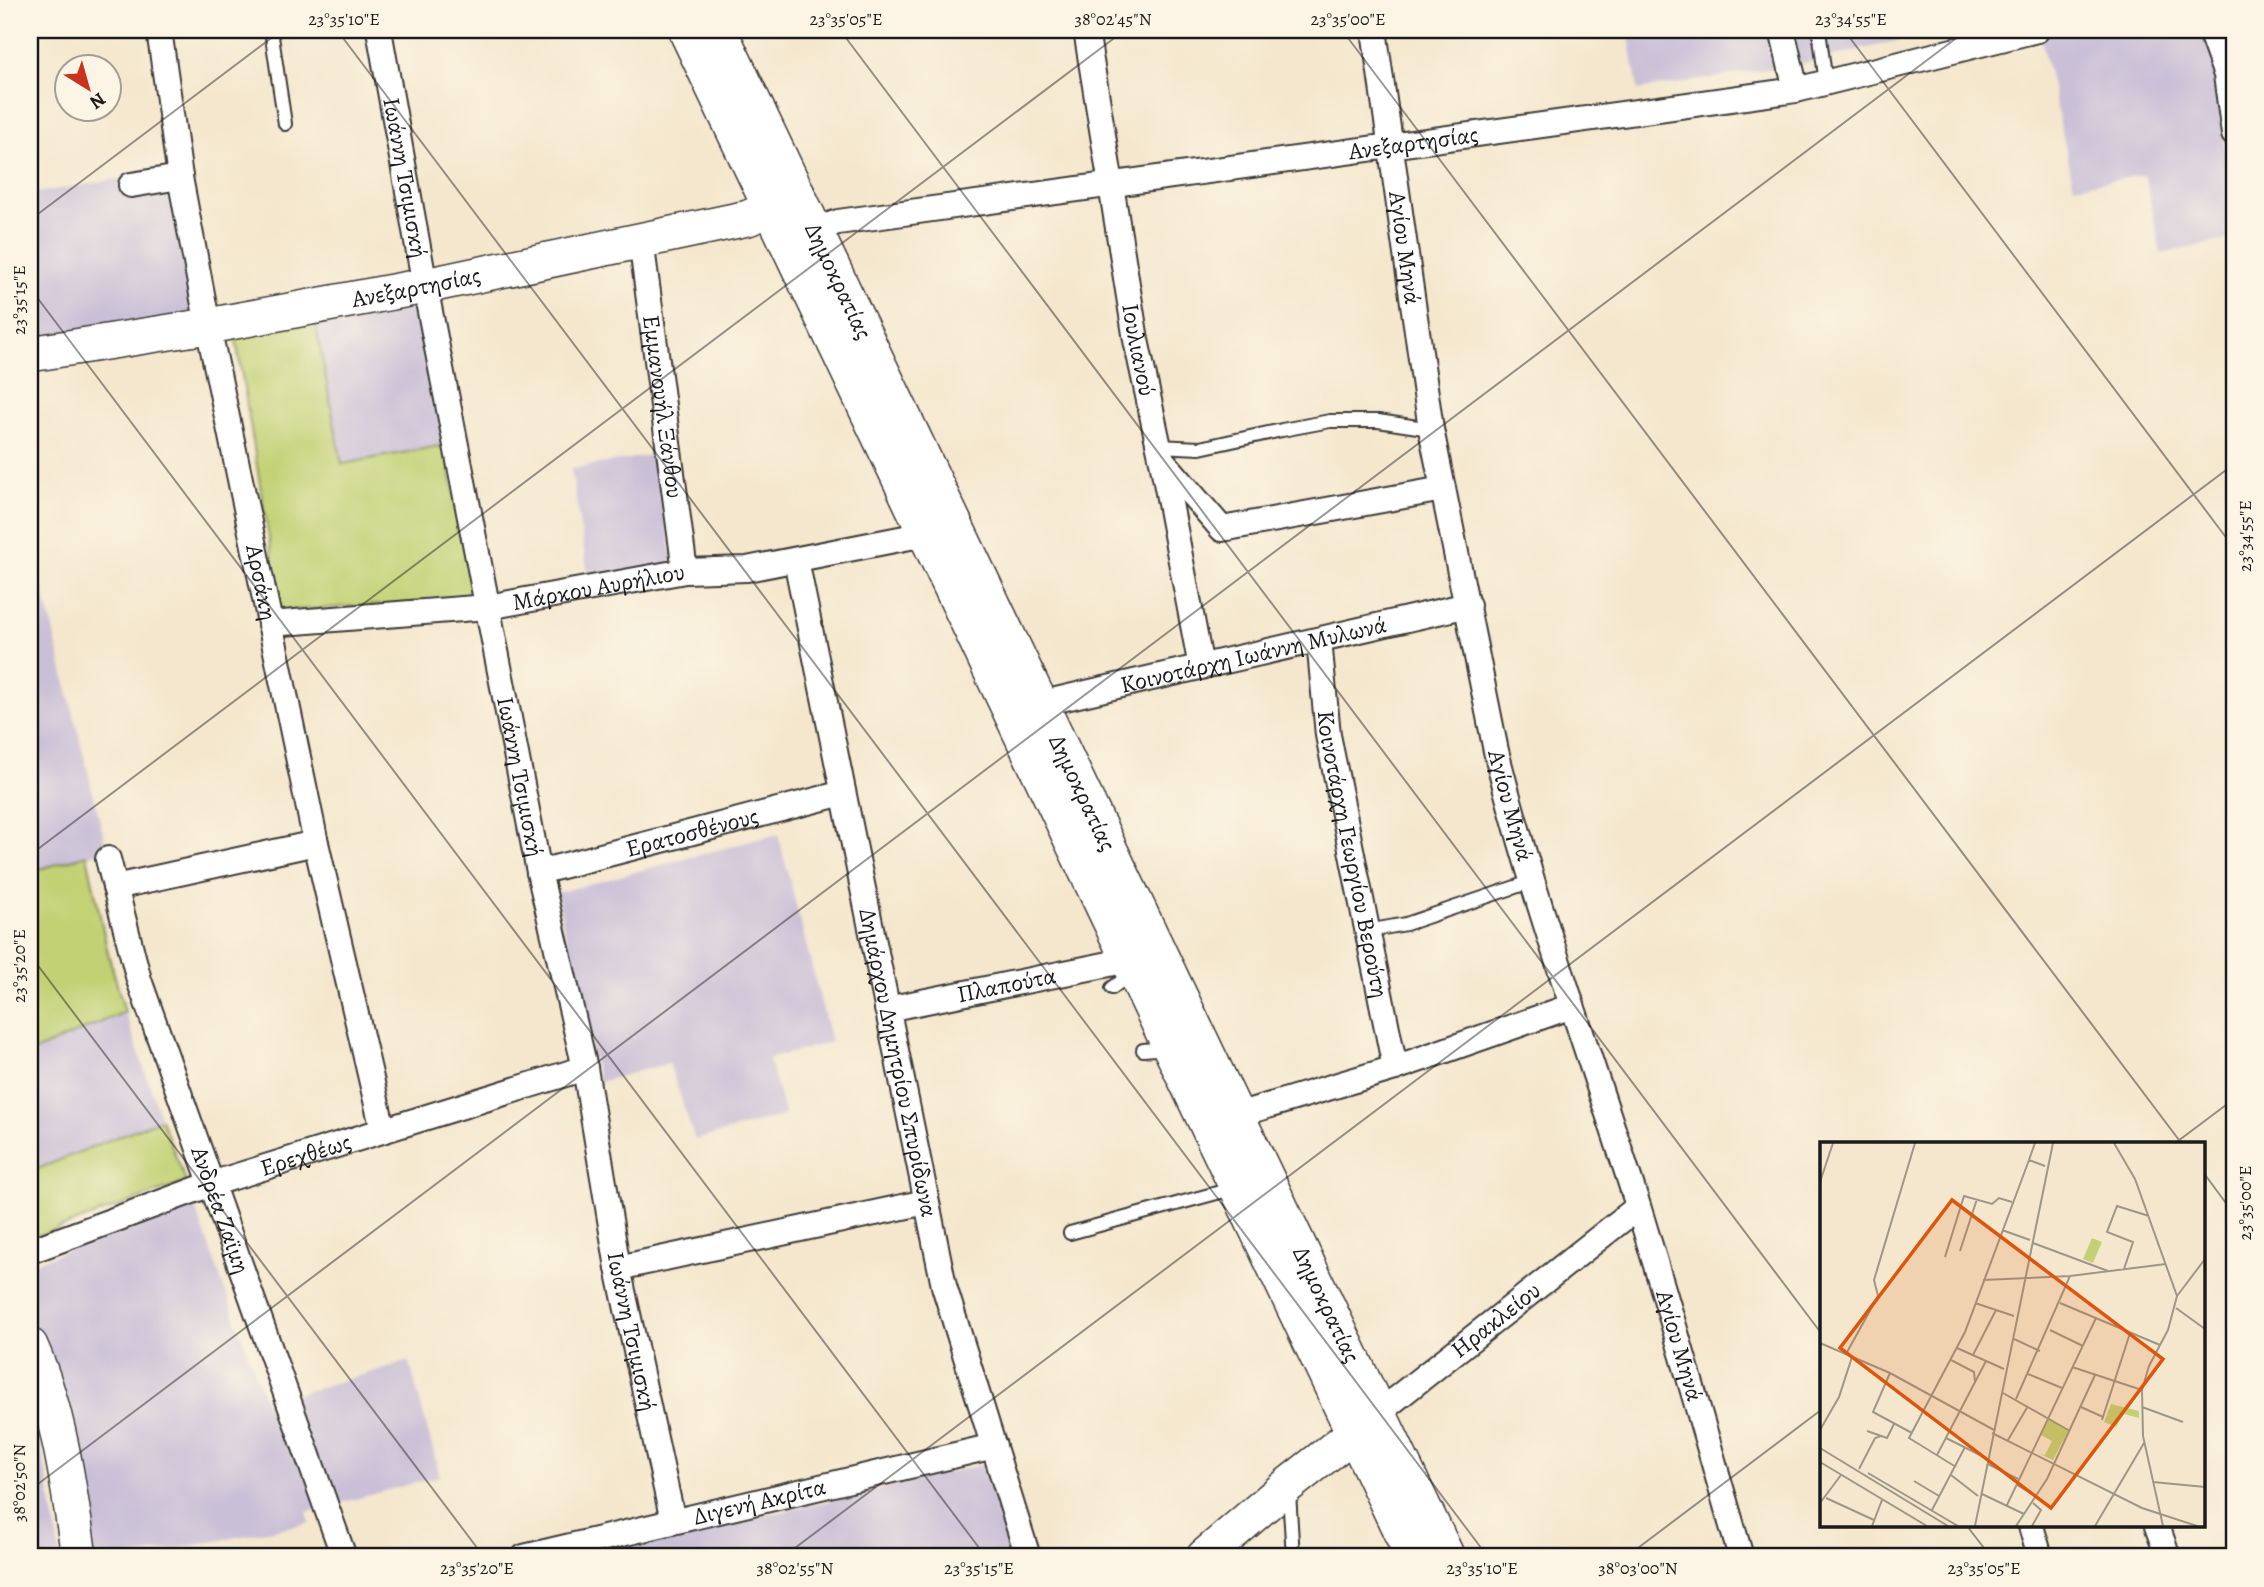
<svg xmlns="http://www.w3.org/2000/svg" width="2264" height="1587" font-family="Alegreya,serif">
  <rect width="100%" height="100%" fill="#fcf5e5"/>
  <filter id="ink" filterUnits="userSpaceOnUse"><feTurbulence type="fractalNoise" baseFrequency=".0143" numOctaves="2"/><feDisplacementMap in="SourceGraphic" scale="14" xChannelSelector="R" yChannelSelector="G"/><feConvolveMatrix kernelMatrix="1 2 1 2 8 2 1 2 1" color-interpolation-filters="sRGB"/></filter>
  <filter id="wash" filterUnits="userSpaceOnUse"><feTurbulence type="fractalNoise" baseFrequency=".00686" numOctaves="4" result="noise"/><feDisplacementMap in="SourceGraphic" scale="28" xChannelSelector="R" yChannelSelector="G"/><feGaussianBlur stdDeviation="1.57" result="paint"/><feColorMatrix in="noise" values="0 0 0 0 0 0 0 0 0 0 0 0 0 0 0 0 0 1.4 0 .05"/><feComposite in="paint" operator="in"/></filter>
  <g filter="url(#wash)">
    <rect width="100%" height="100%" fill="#f4e7cd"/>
    <path fill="#c9bfd7" d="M1628,30H1942L1805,63L1638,90Z
      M2039,30H2234V98L2220,102L2228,176L2227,240L2161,254L2145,175L2074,186Z
      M167,171L194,317L30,341V194Z
      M418,305L445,445L342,465L315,325Z
      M656,454L674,566L589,581L571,469Z
      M42,585L107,850L30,872V587Z
      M778,834L831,1042L769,1059L785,1115L695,1140L669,1063L599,1082L556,893Z
      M125,1012L161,1119L30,1172V1053Z
      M194,1205L266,1403L409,1361L440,1476L307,1512L310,1523L132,1557H90L56,1371L30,1321V1264Z
      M30,1399L38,1426L60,1554L41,1557H30Z
      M988,1463L1016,1557H587Z"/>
    <path fill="#c1d173" stroke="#6e7648" stroke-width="2" d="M351,310L353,318L316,326L342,464L445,445L475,599L281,611L235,333Z
      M87,855L108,953L125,1012L30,1053V872Z
      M161,1119L186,1182L30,1239V1172Z"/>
  </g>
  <g filter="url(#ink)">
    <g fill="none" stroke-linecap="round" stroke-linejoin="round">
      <defs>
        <path id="lane" d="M271,30L285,124
          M1819,30L1826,84
          M1158,446L1200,448L1282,430L1330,421H1378L1431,429
          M1367,931L1406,924L1533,881
          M1112,988L1131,974
          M1143,1050L1167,1048
          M1070,1233L1235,1188
          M1289,1493L1293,1557"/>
        <g id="street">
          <path id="s1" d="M159,30L180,177L208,326L316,843L383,1130"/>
          <path id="s2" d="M379,30L425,286L539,872L585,1068L618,1268L673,1521"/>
          <path id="s3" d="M1086,30L1136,340L1162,461L1201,667"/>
          <path id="s4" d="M1374,30L1431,429L1496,751C1535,906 1590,1055 1638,1206C1674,1323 1707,1440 1741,1557"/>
          <path d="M1782,30L1796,90"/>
          <path d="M2210,30L2226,75L2234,134"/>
          <path d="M131,185L180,177"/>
          <path id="s5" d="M800,235L838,222L1796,90L2037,30"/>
          <path id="s6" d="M641,240L685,571"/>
          <path d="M1163,461L1222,529L1443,489"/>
          <path id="s7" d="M796,560L944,1286L1028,1557"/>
          <path id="s8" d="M270,624L488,607L685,571L747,569L925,534"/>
          <path id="s9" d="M1319,640L1328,735L1395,1068"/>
          <path id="s10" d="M1039,704L1468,605"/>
          <path id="s11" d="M108,859L139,980L344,1557"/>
          <path id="s12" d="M539,872L843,793"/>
          <path d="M115,887L316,843"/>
          <path id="s13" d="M887,1009L1129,960"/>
          <path d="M1237,1115L1395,1068L1572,1006"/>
          <path id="s14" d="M30,1251L211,1184L585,1068"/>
          <path d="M618,1268L926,1202"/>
          <path id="s15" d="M1378,1413L1638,1207"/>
          <path d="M2031,1526L2040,1557"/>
          <path d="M2157,1526L2168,1557"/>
          <path id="s16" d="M524,1557L994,1446"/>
        </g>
        <g id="secondary">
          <path d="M686,30L1413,1557"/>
          <path id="s17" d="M719,30L1447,1557"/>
          <path id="s18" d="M30,354L208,326L425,286L748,218L792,200"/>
          <path d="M30,1346C59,1411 69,1487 79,1557"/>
          <path d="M1204,1557L1288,1485L1372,1419"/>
        </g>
      </defs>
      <use href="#lane" stroke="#3c3a37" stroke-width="16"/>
      <use href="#street" stroke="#3c3a37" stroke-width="28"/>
      <use href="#secondary" stroke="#3c3a37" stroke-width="38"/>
      <use href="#lane" stroke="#fff" stroke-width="12"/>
      <use href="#street" stroke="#fff" stroke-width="24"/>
      <use href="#secondary" stroke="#fff" stroke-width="35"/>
    </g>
  </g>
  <path fill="none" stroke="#1c1c1c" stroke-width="2" stroke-opacity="0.45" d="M337,30L1488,1557M840,30L1821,1333M1342,30L2182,1144M1844,30L2234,548M30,220L282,30M30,288L986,1557M30,855L1125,30M30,955L484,1557M2174,1144L2234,1099M2203,1172L2234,1214M30,1490L1967,30M1967,1526L1991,1557M783,1557L2234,464M1626,1557L1821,1410"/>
  <g text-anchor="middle" stroke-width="7" stroke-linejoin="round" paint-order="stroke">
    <g font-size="24" fill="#1c1c1c" stroke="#fcf5e5">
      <text dy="8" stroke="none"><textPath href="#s5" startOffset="621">Ανεξαρτησίας</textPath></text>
      <text dy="8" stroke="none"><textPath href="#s2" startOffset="150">Ιωάννη Τσιμισκή</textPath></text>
      <text dy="8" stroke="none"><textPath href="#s4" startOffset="220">Αγίου Μηνά</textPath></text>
      <text dy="8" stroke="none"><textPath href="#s17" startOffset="278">Δημοκρατίας</textPath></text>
      <text dy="8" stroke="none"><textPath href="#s18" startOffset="392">Ανεξαρτησίας</textPath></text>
      <text dy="8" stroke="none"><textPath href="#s3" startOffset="324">Ιουλιανού</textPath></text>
      <text dy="8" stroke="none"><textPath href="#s6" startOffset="168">Εμμανουήλ Ξάνθου</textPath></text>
      <text dy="8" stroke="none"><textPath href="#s1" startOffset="562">Αρσάκη</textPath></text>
      <text dy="8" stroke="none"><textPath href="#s8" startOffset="331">Μάρκου Αυρήλιου</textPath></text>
      <text dy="8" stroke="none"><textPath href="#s10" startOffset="220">Κοινοτάρχη Ιωάννη Μυλωνά</textPath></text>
      <text dy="8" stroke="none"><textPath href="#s2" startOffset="760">Ιωάννη Τσιμισκή</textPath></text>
      <text dy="8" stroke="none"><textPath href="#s17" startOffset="845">Δημοκρατίας</textPath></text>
      <text dy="8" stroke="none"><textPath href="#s4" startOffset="788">Αγίου Μηνά</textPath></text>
      <text dy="8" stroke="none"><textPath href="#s12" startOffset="158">Ερατοσθένους</textPath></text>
      <text dy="8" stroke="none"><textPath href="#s9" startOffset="217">Κοινοτάρχη Γεωργίου Βερούτη</textPath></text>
      <text dy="8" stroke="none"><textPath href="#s13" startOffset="122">Πλαπούτα</textPath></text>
      <text dy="8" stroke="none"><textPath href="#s7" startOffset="513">Δημάρχου Δημητρίου Σπυρίδωνα</textPath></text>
      <text dy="8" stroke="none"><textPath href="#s14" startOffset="292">Ερεχθέως</textPath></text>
      <text dy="8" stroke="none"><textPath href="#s11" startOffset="369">Ανδρέα Ζαϊμη</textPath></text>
      <text dy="8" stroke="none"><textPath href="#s17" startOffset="1412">Δημοκρατίας</textPath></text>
      <text dy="8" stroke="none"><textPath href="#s15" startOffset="150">Ηρακλείου</textPath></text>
      <text dy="8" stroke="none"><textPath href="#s2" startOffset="1326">Ιωάννη Τσιμισκή</textPath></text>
      <text dy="8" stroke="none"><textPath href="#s4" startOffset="1354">Αγίου Μηνά</textPath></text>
      <text dy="8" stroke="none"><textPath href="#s16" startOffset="242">Διγενή Ακρίτα</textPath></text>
    </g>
  </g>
  <g transform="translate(1820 1142)">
    <rect width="385" height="385" fill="#f4e7cd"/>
    <path d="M272,96L282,100L273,121L263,117ZM291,262L319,269V276L304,272L296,285L284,280ZM229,276L248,289L233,318L220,312L225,313L232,299L221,293Z" fill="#c1d173"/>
    <path fill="none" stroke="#9e9686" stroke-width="2" d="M215,1L209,18L225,24M294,1L315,37L357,154L348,188L329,224L322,248L323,294L343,384M0,40L13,1M182,88L210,98M213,101L288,129M140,109L157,57M125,115L144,54L172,62L179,56L192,60M304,127L313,100L287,90L297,64L329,74M163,138L250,134L346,122M357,154L385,117M155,161L194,174M240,161L340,203M356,166L385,187M230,188L263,204M194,197L220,209M0,201L70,231L174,288M137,206L184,227M26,212L58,154L54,138L95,1M153,213L176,168M131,218L154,230L155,240M252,225L322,248M70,231L53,270L92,291M208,232L242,246M183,251L250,289M196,257L250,134M261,265L283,275M322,265L363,280M282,278L310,191M0,288L19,255L32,215M47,289L67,296L74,282M172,291L322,366L377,384M126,296L166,316M188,298L208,264M0,306L128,384M117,313L166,219M0,320L107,384M168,322L198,337M136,325L89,296L145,190L209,18M39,327L55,296L61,294M48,331L138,384M131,333L158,354M94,339L119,354M333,340L385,345M197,343L217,355M162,352L204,372M6,356L54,378M0,361L21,333M187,363L276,176M112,368L145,305M52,384L62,358M155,384L233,1M196,384L227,337L275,233M212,384L221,368L213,361M275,384L324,301"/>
    <path fill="#de560d" fill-opacity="0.15" stroke="#de560d" stroke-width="3.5" d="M132,58L343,217L231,366L20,206Z"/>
    <rect width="385" height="385" fill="none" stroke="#1c1c1c" stroke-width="3.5"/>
  </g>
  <rect width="2264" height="1587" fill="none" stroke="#fcf5e5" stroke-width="77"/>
  <g transform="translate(88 88) rotate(143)"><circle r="33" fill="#fcf5e5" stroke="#a29e95" stroke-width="2"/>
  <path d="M0-5L12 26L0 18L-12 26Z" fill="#c8321e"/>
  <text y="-10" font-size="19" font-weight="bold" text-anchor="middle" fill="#1c1c1c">N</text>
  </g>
  <rect x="38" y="38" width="2188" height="1510" fill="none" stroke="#1c1c1c" stroke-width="2.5"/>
  <g font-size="18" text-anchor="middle" fill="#1c1c1c">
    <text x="344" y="25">23°35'10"E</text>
    <text x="846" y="25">23°35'05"E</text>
    <text x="1113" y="25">38°02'45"N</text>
    <text x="1348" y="25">23°35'00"E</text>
    <text x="1851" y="25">23°34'55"E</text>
    <text transform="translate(19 300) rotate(-90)" y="6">23°35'15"E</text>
    <text transform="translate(2245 536) rotate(-90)" y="6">23°34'55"E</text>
    <text transform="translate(19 966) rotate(-90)" y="6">23°35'20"E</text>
    <text transform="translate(2245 1203) rotate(-90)" y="6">23°35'00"E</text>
    <text transform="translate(19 1483) rotate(-90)" y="6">38°02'50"N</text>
    <text x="477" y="1574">23°35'20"E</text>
    <text x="795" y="1574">38°02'55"N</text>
    <text x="979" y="1574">23°35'15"E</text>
    <text x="1482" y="1574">23°35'10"E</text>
    <text x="1638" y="1574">38°03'00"N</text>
    <text x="1984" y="1574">23°35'05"E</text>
  </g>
</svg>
